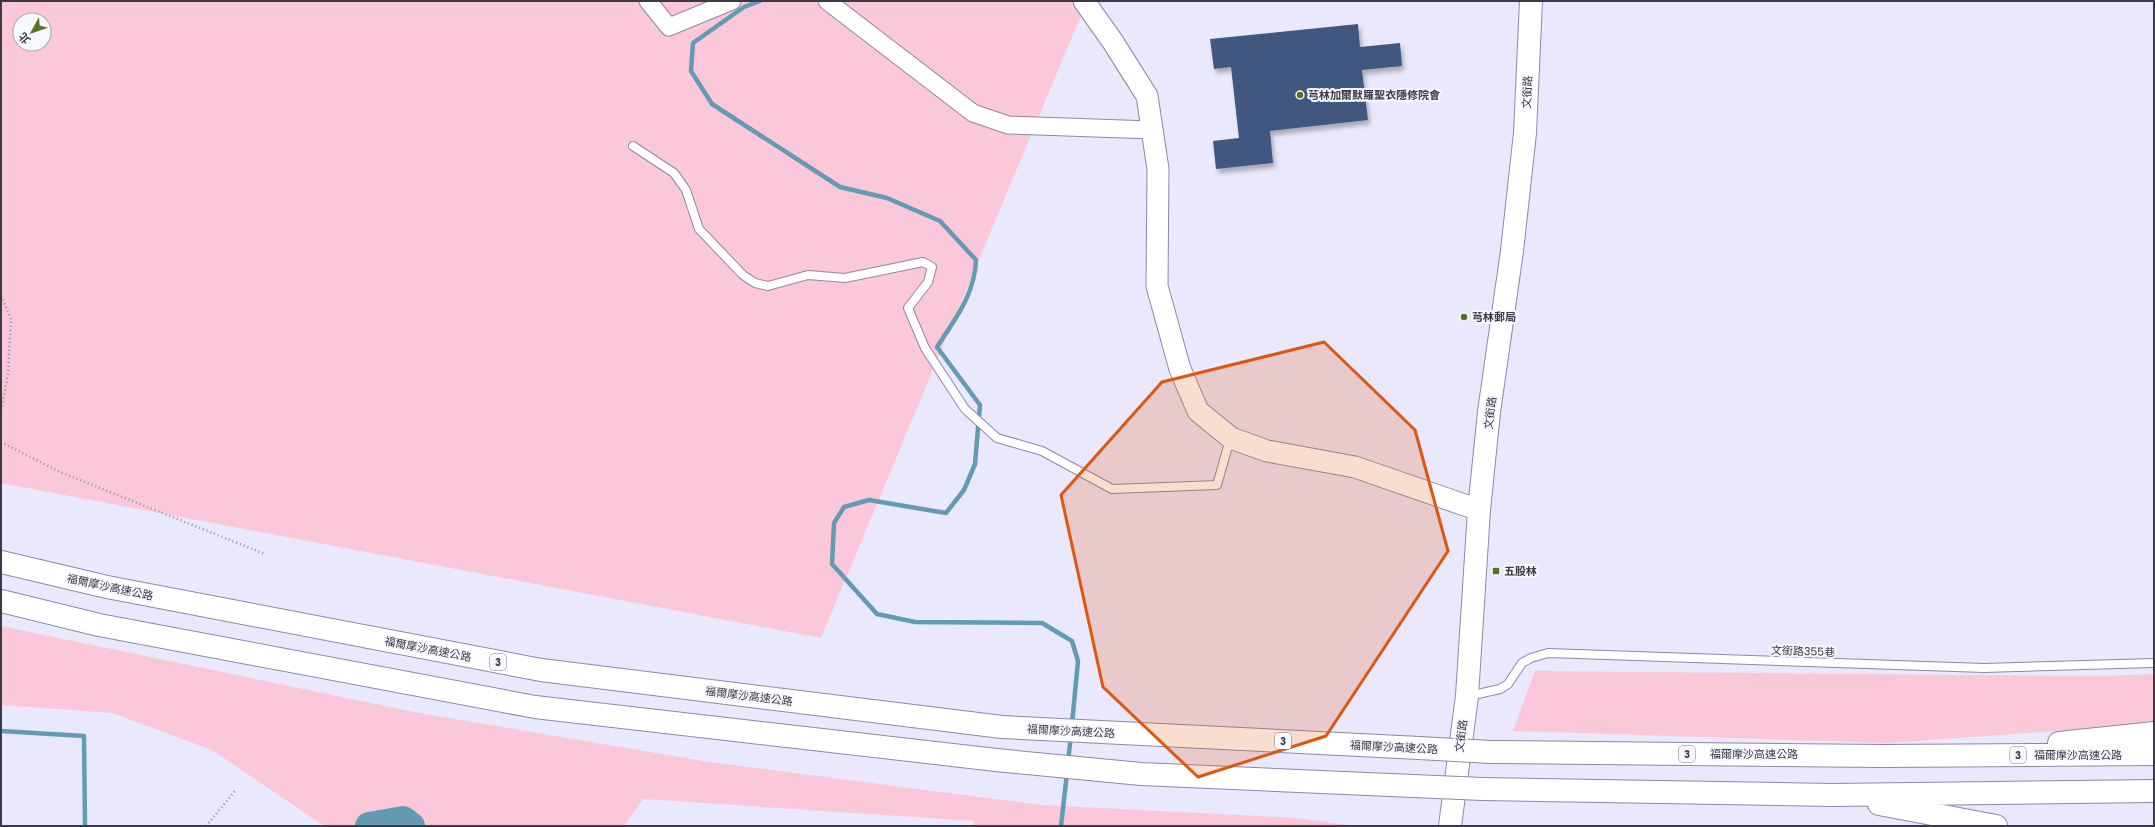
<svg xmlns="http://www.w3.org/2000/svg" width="2155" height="827" font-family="Poppins,'Noto Sans TC',sans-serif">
  <defs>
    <filter id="shadow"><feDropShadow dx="2.5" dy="4.5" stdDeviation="2" flood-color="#0004"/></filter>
  </defs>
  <rect width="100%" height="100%" fill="#eae8fc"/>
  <path fill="#fac8d8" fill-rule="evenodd" d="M1,1H1087L821,638L1,483ZM20,20H44V44H20Z
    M1,626L414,712L709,762L1042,805L1297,818L1355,826H972L974,821L643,799L624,826H324L212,750L112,713L1,705Z
    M1535,671L2101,676L2154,674V724L1887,743L1513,731Z"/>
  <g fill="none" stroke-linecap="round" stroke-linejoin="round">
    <path stroke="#629bb2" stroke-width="4.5" d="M760,1L744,7L693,43L691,71L712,104L840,187L887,198L940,221L976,260C975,294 955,319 937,347L980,405L975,464L964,490L946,513L869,500L844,507L834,523L832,564L877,614L915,622L1042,623L1072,641L1078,661L1072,724
      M1,731L84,736L85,826
      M1068,762L1071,735
      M1061,826L1067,773"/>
    <path stroke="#629bb2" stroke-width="28" d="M369,826L403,820L411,826"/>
  </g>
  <path fill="#41597f" filter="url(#shadow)" d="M1358,24L1360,47L1400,43L1402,66L1362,70L1368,120L1270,131L1273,163L1216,169L1213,141L1239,138L1231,67L1214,69L1210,39Z"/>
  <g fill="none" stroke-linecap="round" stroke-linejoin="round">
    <defs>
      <path id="service" d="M633,146L674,173L686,190L699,229L743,275L755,283L768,286L808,275L845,278L923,262L932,267L928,282L908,308L925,348L965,409L997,438L1042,451L1112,489L1217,485L1230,439
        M1469,696L1500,689L1508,684L1522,663L1531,658L1548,653L1984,668L2154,663"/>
      <path id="minor" d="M648,1L669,27L732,1
        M827,1L973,113L1008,125L1152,130"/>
      <path id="tertiary" d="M1084,1L1113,42L1147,96L1158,169L1157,286L1180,369L1198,411L1231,438L1267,451L1355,467L1479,510"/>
      <path id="secondary" d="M1450,826L1467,696L1479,510L1489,412L1512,251L1525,133L1531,1"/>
      <path id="motorway" d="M1,562L107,587L541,670L1002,727L1419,748
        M1,601L99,625L535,707L996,760L1141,774L1413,786
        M2059,743L2154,733
        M1491,752L1883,756L2154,754
        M1483,789L1832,795L2154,791
        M1879,804L1996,826"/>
    </defs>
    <use href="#service" stroke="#8d88a8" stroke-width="10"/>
    <use href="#minor" stroke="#8d88a8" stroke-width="19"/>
    <use href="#tertiary" stroke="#8d88a8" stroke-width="23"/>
    <use href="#secondary" stroke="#8d88a8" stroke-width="24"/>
    <use href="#motorway" stroke="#8d88a8" stroke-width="24"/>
    <path stroke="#908e9f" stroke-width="2.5" stroke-dasharray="1 3" stroke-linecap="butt" d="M1,296L11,319L8,374L1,412
      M1,442L60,472L265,554
      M206,826L235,791"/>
    <use href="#service" stroke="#fff" stroke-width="8"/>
    <use href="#minor" stroke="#fff" stroke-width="17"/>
    <use href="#tertiary" stroke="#fff" stroke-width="21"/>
    <use href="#secondary" stroke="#fff" stroke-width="22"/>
    <use href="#motorway" stroke="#fff" stroke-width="22"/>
    <defs>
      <path id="motorway-bridge" d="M1419,748L1491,752
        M1413,786L1483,789"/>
    </defs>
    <use href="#motorway-bridge" stroke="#8d88a8" stroke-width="24" stroke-linecap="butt"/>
    <use href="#motorway-bridge" stroke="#fff" stroke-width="22"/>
  </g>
  <path fill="#df570f" fill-opacity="0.2" stroke="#df570f" stroke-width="3" stroke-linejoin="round" d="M1324,342L1415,430L1448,551L1326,736L1198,777L1103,687L1061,495L1162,382Z"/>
  <g fill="#577327" stroke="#f8f7fe" stroke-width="1.5">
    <circle cx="1300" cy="95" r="4"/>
    <circle cx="1464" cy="317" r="4"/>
    <rect x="1492" y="567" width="8" height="8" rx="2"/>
  </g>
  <g text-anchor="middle" stroke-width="4" stroke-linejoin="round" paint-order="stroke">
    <g fill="#f8f7fe" stroke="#74727e" stroke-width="1">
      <rect x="490" y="654" width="16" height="16" rx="3"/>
      <rect x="1275" y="733" width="16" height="16" rx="3"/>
      <rect x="1679" y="746" width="16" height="16" rx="3"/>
      <rect x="2010" y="747" width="16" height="16" rx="3"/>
    </g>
    <g font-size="10" font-weight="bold" fill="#3b3947">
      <text x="498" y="666">3</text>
      <text x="1283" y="745">3</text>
      <text x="1687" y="758">3</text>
      <text x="2018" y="759">3</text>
    </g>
    <g font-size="11" fill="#3b3947" stroke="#f8f7fe">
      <text transform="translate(1527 92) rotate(-87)" y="4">文銜路</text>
      <text transform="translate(1490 413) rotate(-83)" y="4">文銜路</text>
      <text transform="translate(110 587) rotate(12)" y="4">福爾摩沙高速公路</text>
      <text transform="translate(428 649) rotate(11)" y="4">福爾摩沙高速公路</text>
      <text transform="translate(1803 651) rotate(2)" y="4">文銜路355巷</text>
      <text transform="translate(749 696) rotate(7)" y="4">福爾摩沙高速公路</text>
      <text transform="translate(1071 731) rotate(3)" y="4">福爾摩沙高速公路</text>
      <text transform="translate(1461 736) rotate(-83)" y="4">文銜路</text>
      <text transform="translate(1394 747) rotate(3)" y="4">福爾摩沙高速公路</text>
      <text x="1754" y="758">福爾摩沙高速公路</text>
      <text x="2078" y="759">福爾摩沙高速公路</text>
    </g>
    <g font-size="11" font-weight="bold" fill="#3b3947" stroke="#f8f7fe" text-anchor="start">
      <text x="1308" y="99">芎林加爾默羅聖衣隱修院會</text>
      <text x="1472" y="321">芎林郵局</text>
      <text x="1504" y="575">五股林</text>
    </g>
  </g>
  <rect width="2155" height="827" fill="none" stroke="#3b3947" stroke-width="4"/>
  <g transform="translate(32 32) rotate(230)"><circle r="19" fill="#f8f7fe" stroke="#acabb5"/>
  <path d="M0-3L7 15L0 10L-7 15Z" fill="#577327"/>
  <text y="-6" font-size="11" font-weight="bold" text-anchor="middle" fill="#3b3947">北</text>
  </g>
</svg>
